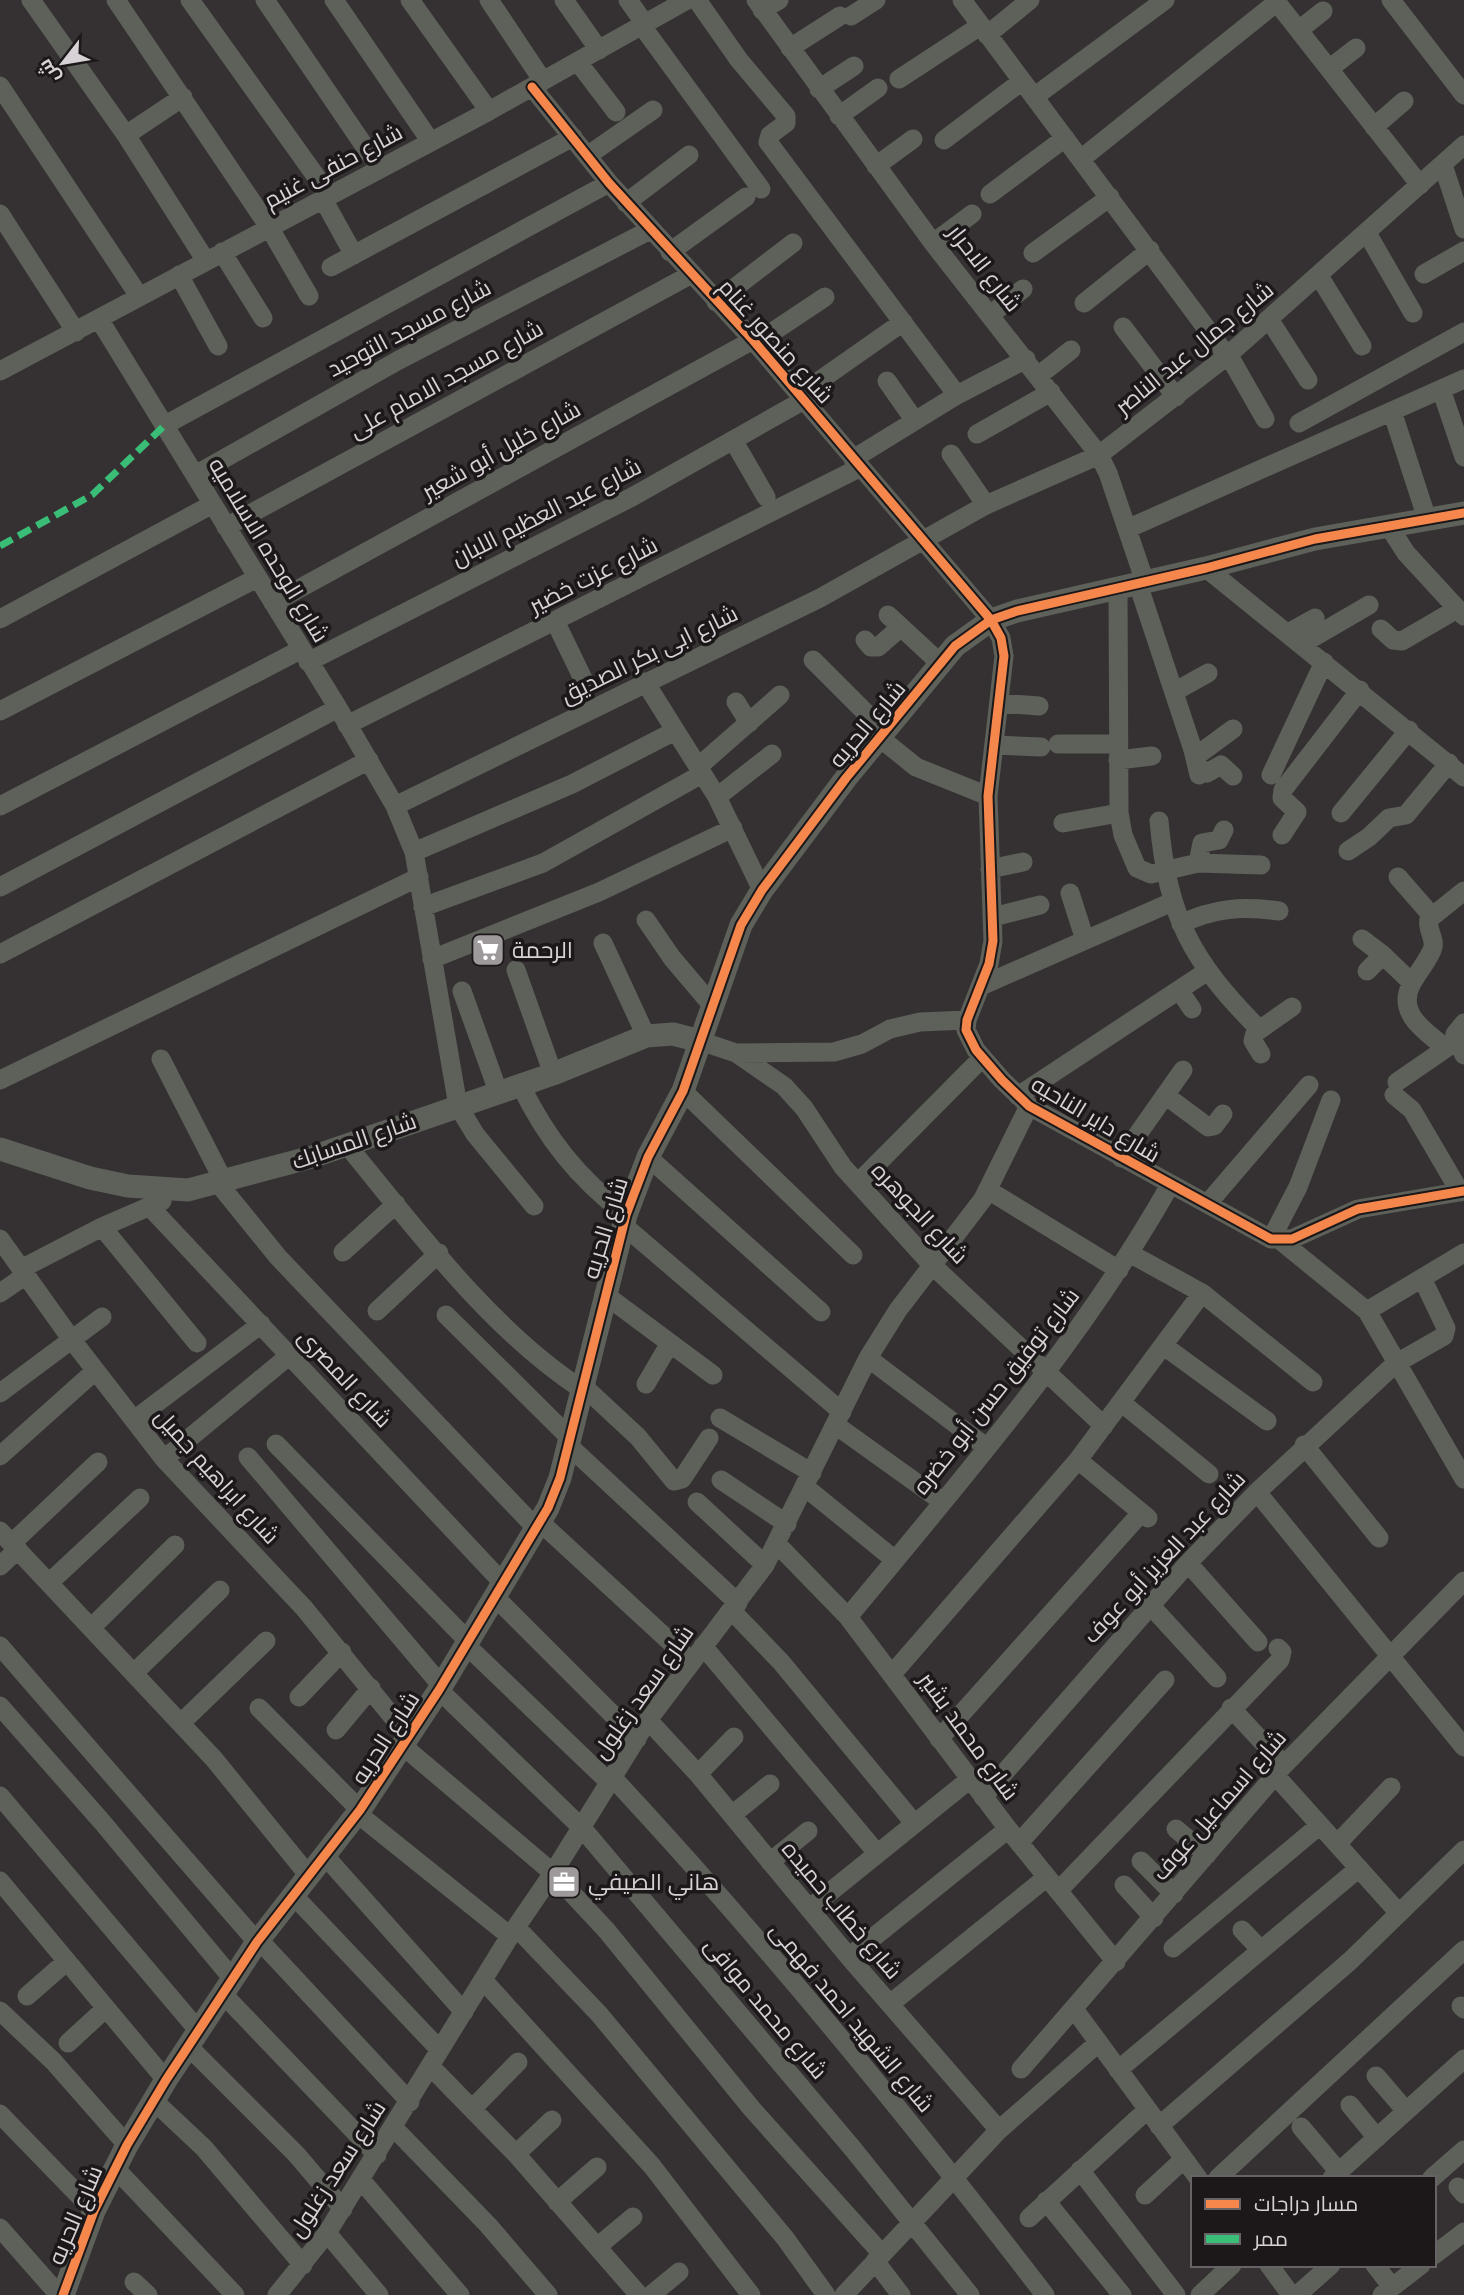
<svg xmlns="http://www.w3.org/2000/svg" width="1464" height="2295" font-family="Spectral,Cairo,serif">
  <rect width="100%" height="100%" fill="#353133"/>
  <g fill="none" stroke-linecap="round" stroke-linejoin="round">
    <path stroke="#5d6159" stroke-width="19" d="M31,0L126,135L206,261
      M116,0L269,227L309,296
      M190,0L330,196
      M265,0L380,169
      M334,0L431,142
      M410,0L489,111
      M489,0L543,81
      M564,0L599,50
      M628,0L645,24
      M697,0L739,60L786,116V123L770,135L768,142L957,395
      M756,0L933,243L1099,455L1108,473L1145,582
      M962,0L1227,356
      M1275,0L1420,185
      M1391,0L1464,95
      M762,10L779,0
      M851,16L876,0
      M642,26L761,189
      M1299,30L1323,11
      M987,35L1030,0
      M790,48L840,16
      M578,62L616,112
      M1329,69L1356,48
      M899,79L980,26
      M0,86L139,296
      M532,87L609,183L753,340L991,620L1001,638L1004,656L988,796L993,941L989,964L967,1020L966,1030L976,1050L1002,1080L1029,1106L1271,1239H1292L1358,1209L1464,1191
      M819,89L854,66
      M1034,97L1165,0
      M839,116L878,88
      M1374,127L1404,101
      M126,135L183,97
      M944,140L1022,81
      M587,156L653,110
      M1081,159L1277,2
      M1443,165L1464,229
      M876,166L913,139
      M990,194L1065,138
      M323,199L354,255
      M626,203L689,155
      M0,214L76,332
      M1367,233L1413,313
      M933,243L972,214
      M222,252L263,318
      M670,252L746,197
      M1033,253L1110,197
      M331,267L573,137
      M1424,274L1464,251
      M179,275L218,346
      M1319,276L1362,346
      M716,302L793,243
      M1084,303L1150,250
      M990,315L1023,289
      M99,319L338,708L395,806L414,852L458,1106L475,1134L534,1206
      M1269,319L1308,380
      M1123,327L1176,397
      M756,343L825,297
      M1228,354L1265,419
      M0,371L489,111L687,0
      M1038,376L1071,350
      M887,381L915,421
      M1441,389L1464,457
      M799,395L903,322
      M1392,411L1427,519
      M1299,423L1464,332
      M165,425L609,183
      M977,434L1051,392
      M733,440L766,497
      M951,454L986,505
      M853,459L957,395L1026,359
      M195,475L399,360L650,230
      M1388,525L1406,553L1464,616
      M226,527L690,275
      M1127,529L1464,379
      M1206,568L1464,777
      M1138,584L1193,750L1199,775
      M1118,588L1119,813L1123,835L1137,868L1151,874L1198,863L1261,865
      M273,603L753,340
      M888,615L941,664
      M0,619L213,504
      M555,621L586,685
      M1381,629L1393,640L1402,641L1457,609
      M1288,633L1315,618
      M865,640L871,647H878L901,627
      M1302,644L1369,605
      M813,660L885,732
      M308,662L632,497L804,400
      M645,682L717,797L762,890
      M1174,692L1208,673
      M736,702L749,723
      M999,703L1039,706
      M0,711L257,578
      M347,725L861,467
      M880,738L916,767L988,796
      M1058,744H1118
      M994,745L1041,747
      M1195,757L1233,729
      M1118,760L1152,756
      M1197,766L1207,773L1221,765L1233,776
      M698,767L780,695
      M1271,775L1324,662
      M717,797L772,754
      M0,806L300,650
      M395,806L820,598L986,505L1099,455L1227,356L1464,145
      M1341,813L1409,730
      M1159,821C1168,918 1191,960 1259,1029
      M1063,823L1119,813
      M1282,835L1297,812L1282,798L1283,790L1360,690
      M1348,851L1369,837L1389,818L1406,815L1449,763
      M414,852L572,784L675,731
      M1198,863L1202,843L1219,840L1224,830
      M990,869L1023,862
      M1398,877L1432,916
      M0,887L338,708
      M1070,893L1085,940
      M423,907L543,863L702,774
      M993,917L1040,905
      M646,920L672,958L711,1004
      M1181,924C1214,908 1242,906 1279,911
      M1362,939L1383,955
      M603,943L646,1036
      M0,954L369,760
      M432,959L599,892L733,828
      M516,970L553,1074
      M1367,971L1383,955L1412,983
      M981,986L1172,902
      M1179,990L1192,1009
      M462,991L499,1094
      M1464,1023L1455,1034L1464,1055
      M700,1041L736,1053L784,1086L804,1108L843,1167L932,1265L1104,1426
      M1446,1048C1426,1032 1395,1013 1412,983C1418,972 1427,962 1432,950C1437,939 1426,930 1429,919L1464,891
      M737,1053L834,1052L862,1044L890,1029L920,1022L967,1020
      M1261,1054L1253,1041L1255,1033L1292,1007
      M161,1059L224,1182
      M0,1080L419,877
      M1397,1082L1458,1040
      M521,1086C547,1139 578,1178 626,1215
      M683,1091L853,1255
      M1165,1095L1208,1127L1214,1126L1223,1114
      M1394,1095L1412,1110L1460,1192
      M1018,1096L1206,972
      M347,1145C415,1228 490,1329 580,1388
      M648,1157L821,1312
      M1121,1158L1183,1070
      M218,1183L278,1257L536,1528
      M858,1183L982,1058
      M988,1190L1119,1270
      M1209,1202L1309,1085
      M150,1207L503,1583
      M623,1225L842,1412
      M102,1227L197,1343
      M0,1239L72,1340L164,1459L304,1608L409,1737
      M1271,1239L1298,1187L1331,1100
      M1281,1241L1367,1311L1464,1479
      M343,1252L396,1204
      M1131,1254L1202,1293L1313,1382
      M21,1269L102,1227L162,1201
      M0,1293L26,1275
      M604,1294L713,1375
      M377,1311L439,1253
      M1367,1311L1464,1253
      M446,1315L569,1437
      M1164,1346L1267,1421
      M868,1358L986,1447
      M581,1384L638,1437L674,1481L682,1479L709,1438
      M646,1384L670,1343
      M0,1393L102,1317
      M1122,1403L1209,1474
      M720,1418L812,1473
      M134,1420L261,1324
      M837,1426L943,1502
      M276,1444L469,1642
      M568,1445L738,1603
      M1304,1445L1379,1538
      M0,1456L95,1371
      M248,1457L441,1685
      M164,1459L290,1355
      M1078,1460L1148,1518
      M721,1480L787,1524
      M805,1487L895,1560
      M1257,1492L1464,1747
      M697,1502L765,1565
      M540,1522L691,1661
      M0,1531L214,1759L309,1876
      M12,1543L98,1462
      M777,1544L848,1617L1008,1829L1116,1962
      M1188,1563L1258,1642
      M0,1566L18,1549
      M50,1582L140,1498
      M495,1597L637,1739
      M1151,1606L1217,1678
      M732,1611L781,1662L914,1823
      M848,1617C962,1479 1082,1341 1170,1185
      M92,1627L175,1545
      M466,1645L610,1783
      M0,1646L257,1942
      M703,1646L877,1853
      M135,1672L220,1590
      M893,1673L1078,1460L1202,1293
      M439,1690L582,1828L853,2149L970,2295
      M299,1697L342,1652
      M0,1706L103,1823L232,1978
      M259,1708L360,1810
      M1231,1708L1284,1765
      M648,1720L698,1774L849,1957L999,2130
      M181,1723L266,1641
      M336,1730L371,1688
      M939,1739L1141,1513
      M403,1746L553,1873L607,1931L752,2109L882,2254
      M698,1774L734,1737
      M1275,1775L1399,1913
      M613,1778C765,1941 909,2118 1045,2295
      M0,1796L197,2029
      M983,1797L1188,1563L1257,1492L1395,1364L1444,1336L1446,1328L1422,1278
      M358,1814L510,1936
      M732,1815L770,1784
      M1176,1829L1207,1855
      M1019,1843L1165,1680
      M1337,1844L1391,1787
      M325,1856L464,2012
      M1141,1861L1174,1894
      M770,1862L808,1831
      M0,1881L166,2080
      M1124,1885L1154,1918
      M1058,1891L1280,1660L1282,1652L1278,1648
      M294,1896L439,2049
      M809,1909L970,1779
      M516,1927L599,2014L785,2238L826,2295
      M1242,1930L1261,1950
      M259,1940L410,2102
      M1173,1948L1320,1825
      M849,1957L1008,1829
      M483,1980L652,2166L751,2295
      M222,1993L377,2155
      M27,1996L67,1961
      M890,2004L1047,1877
      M1461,2006L1464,2009
      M1074,2009L1198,2178
      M0,2011L53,2061L127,2145
      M68,2043L106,2008
      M188,2046L296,2154L343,2209
      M431,2067L516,2154L639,2295
      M1021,2069L1284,1765L1464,1581
      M1118,2070L1359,1868
      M1376,2076L1406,2111
      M154,2101L204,2148L303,2265
      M1350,2105L1377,2138
      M473,2108L518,2062
      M0,2114L94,2211
      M1159,2126L1350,1961L1464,1850
      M1301,2127L1339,2172
      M394,2128L488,2225L548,2295
      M516,2154L552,2120
      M115,2168L235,2295
      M1080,2170L1176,2295
      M1218,2178L1464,1950
      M1332,2178L1464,2059
      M1432,2178L1464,2150
      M361,2180L460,2295
      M1458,2187L1464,2194
      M1145,2195L1184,2159
      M1046,2201L1122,2295
      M557,2202L597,2167
      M1029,2218L1147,2110
      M0,2228L59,2295
      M327,2233L379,2295
      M597,2247L633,2217
      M1434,2255L1464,2232
      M875,2261L901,2295
      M1269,2265L1291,2295
      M1375,2265L1392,2287
      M134,2282L148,2295
      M277,2295L327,2233L510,1936L553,1873L648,1720L765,1565L868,1358L898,1310L983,1199L1029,1106
      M651,2295L679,2272
      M844,2295L999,2130L1098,2043
      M1200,2295L1232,2265
      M1297,2295L1331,2265
      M1382,2295L1421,2265"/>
    <path stroke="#5d6159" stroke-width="23" d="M0,1149L90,1178L128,1186L188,1190L312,1157L553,1074L646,1036L673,1034L700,1041
      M63,2295L94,2211L127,2145L166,2080L257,1942L360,1810L439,1690L548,1508L560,1478L626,1215L648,1157L683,1091L741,925L762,890L846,778L955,646L991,620L1017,611L1206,568L1315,539L1464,513"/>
    <path stroke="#3abd76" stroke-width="7" stroke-dasharray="14 7" stroke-linecap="butt" d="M0,546L92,495L165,425"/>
    <defs>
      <path id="cycleway" d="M532,87L609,183L753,340L991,620L1001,638L1004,656L988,796L993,941L989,964L967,1020L966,1030L976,1050L1002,1080L1029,1106L1271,1239H1292L1358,1209L1464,1191
        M63,2295L94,2211L127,2145L166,2080L257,1942L360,1810L439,1690L548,1508L560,1478L626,1215L648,1157L683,1091L741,925L762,890L846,778L955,646L991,620L1017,611L1206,568L1315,539L1464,513"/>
    </defs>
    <use href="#cycleway" stroke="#1c181a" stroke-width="13"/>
    <use href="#cycleway" stroke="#f5874c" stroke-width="9"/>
  </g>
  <defs>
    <symbol id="supermarket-square" viewBox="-11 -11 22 22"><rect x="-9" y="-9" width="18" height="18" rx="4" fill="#9e9a9c" stroke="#1c181a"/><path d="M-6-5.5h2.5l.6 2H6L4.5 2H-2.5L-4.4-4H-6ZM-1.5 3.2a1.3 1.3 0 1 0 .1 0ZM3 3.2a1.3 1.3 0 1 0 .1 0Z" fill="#fff"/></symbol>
    <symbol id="office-square" viewBox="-11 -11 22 22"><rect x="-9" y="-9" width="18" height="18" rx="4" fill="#9e9a9c" stroke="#1c181a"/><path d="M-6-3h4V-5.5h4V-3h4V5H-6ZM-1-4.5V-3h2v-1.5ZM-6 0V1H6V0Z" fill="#fff"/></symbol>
  </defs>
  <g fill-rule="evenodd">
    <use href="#supermarket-square" x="469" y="931" width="38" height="38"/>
    <use href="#office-square" x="545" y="1863" width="38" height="38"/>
  </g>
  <g text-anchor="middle" stroke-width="7" stroke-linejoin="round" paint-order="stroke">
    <g font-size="23" fill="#d7d2d5" stroke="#1c181a">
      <text transform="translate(333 166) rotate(-28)" y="8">شارع حنفى غنيم</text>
      <text transform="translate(985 268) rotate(52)" y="8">شارع الاحرار</text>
      <text transform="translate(409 328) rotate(-28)" y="8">شارع مسجد التوحيد</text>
      <text transform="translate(776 341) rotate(48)" y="8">شارع منصور غنام</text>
      <text transform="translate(1194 348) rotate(-39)" y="8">شارع جمال عبد الناصر</text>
      <text transform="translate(446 379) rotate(-29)" y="8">شارع مسجد الامام على</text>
      <text transform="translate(501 450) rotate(-29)" y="8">شارع خليل أبو شعير</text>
      <text transform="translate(546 512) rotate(-27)" y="8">شارع عبد العظيم اللبان</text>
      <text transform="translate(269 550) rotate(59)" y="8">شارع الوحده الاسلاميه</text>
      <text transform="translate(593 575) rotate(-27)" y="8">شارع عزت خضير</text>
      <text transform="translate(649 654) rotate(-26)" y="8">شارع ابى بكر الصديق</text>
      <text transform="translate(867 724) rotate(-50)" y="8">شارع الحريه</text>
      <text transform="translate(1096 1119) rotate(31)" y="8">شارع داير الناحيه</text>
      <text transform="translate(354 1141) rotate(-19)" y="8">شارع المسابك</text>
      <text transform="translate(920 1213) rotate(47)" y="8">شارع الجوهره</text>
      <text transform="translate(605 1228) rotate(-73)" y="8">شارع الحريه</text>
      <text transform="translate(345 1378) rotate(47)" y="8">شارع المصرى</text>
      <text transform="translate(996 1391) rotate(-52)" y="8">شارع توفيق حسن أبو خضره</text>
      <text transform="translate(217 1476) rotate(48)" y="8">شارع ابراهيم جميل</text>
      <text transform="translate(1164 1557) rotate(-47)" y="8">شارع عبد العزيز أبو عوف</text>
      <text transform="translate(643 1692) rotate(-55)" y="8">شارع سعد زغلول</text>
      <text transform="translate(969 1736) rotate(54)" y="8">شارع محمد بشير</text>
      <text transform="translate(385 1738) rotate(-57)" y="8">شارع الحريه</text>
      <text transform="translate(1219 1805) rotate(-49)" y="8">شارع اسماعيل عوف</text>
      <text transform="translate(842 1910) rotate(50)" y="8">شارع خطاب حميده</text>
      <text transform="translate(766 2008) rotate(50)" y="8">شارع محمد موافى</text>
      <text transform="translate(852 2017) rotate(50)" y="8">شارع الشهيد احمد فهمى</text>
      <text transform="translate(337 2169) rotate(-57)" y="8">شارع سعد زغلول</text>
      <text transform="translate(75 2215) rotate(-67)" y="8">شارع الحريه</text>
    </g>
    <g font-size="23" fill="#d7d2d5" stroke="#1c181a" text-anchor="start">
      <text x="512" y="958">الرحمة</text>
      <text x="588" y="1890">هاني الصيفي</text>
    </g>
  </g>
  <rect x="1191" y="2176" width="245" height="91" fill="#1c181a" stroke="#676265" stroke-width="2"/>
  <rect x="1205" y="2199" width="35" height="10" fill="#f5874c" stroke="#676265" stroke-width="2"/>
  <text x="1254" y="2211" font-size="21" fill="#d7d2d5">مسار دراجات</text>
  <rect x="1205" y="2234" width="35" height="10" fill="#3abd76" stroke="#676265" stroke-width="2"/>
  <text x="1254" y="2246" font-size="21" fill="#d7d2d5">ممر</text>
  <g transform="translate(63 63) rotate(239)" stroke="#1c181a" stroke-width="5" paint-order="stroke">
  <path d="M0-5L12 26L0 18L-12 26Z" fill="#d7d2d5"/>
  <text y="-10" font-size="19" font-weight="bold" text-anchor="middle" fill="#d7d2d5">ش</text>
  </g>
</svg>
